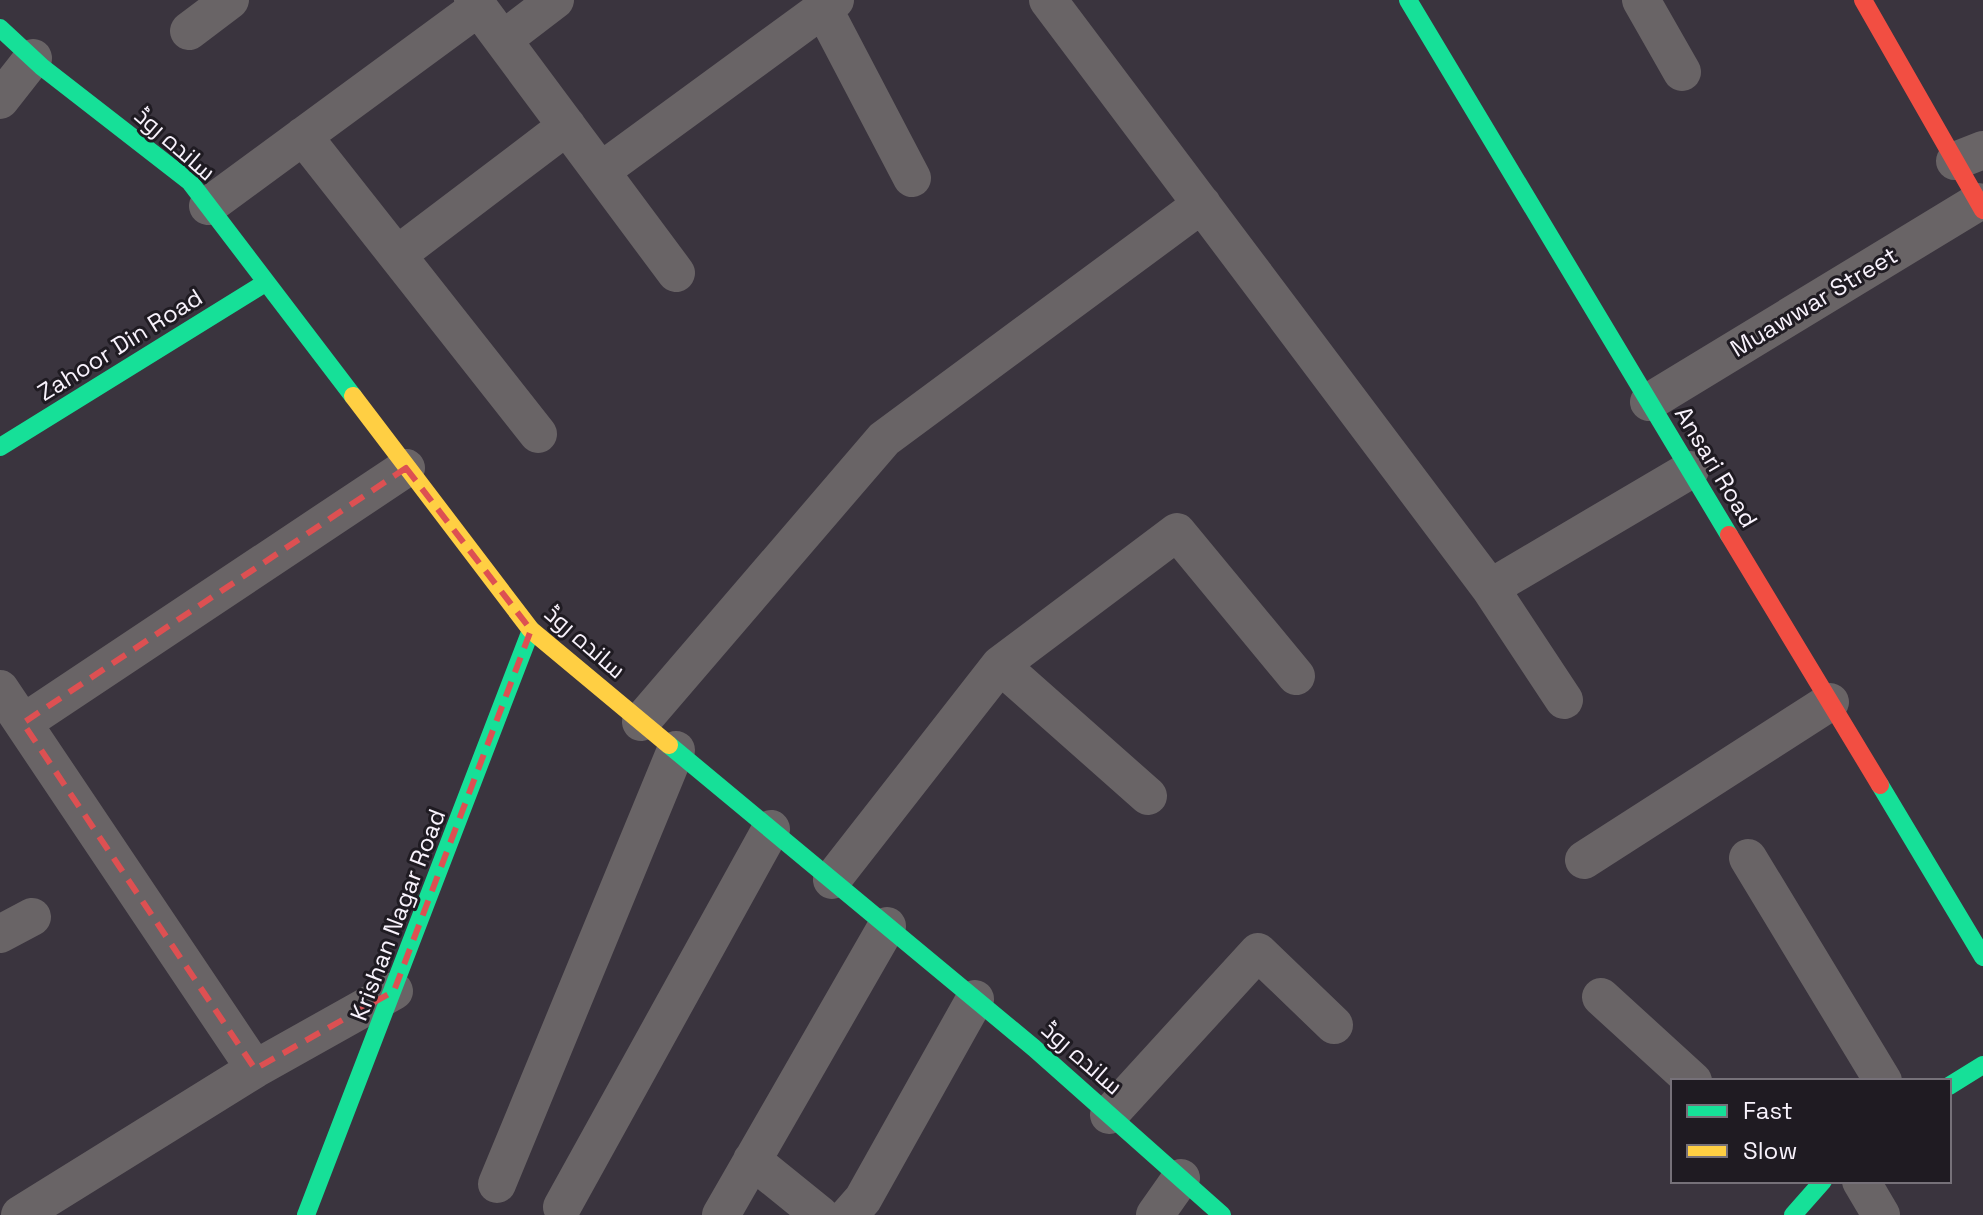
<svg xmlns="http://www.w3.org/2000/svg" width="1983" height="1215" font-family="'Space Grotesk',Cairo,sans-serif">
  <rect width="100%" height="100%" fill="#3a343e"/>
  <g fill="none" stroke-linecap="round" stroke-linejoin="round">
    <path stroke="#696466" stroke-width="38" d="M473,0L676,273
      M1048,0L1490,588L1690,470
      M1641,0L1682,72
      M823,8L912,178
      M189,31L230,0
      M504,39L555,0
      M0,100L33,58
      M303,136L538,434
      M1955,161L1983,150
      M601,171L835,0
      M208,206L479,7
      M397,255L567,126
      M1649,402L1978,202
      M1490,588L1564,700
      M1000,665L1148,796
      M0,689L255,1069
      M641,722L884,439L1202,204
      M23,723L406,468
      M1748,858L1883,1081
      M1584,860L1830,702
      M832,880L1000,665L1177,532L1296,676
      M0,934L32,917
      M1601,997L1693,1081
      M1109,1115L1258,952L1334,1025
      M752,1160L820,1215
      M1861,1181L1881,1215
      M497,1184L676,750
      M562,1207L771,829
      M20,1215L255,1069L394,991
      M721,1215L887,926
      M849,1215L863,1199L975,999
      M1155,1215L1181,1178"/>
    <path stroke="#16e098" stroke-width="18" d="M1408,0L1729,535
      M0,28L42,67L190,182L353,396
      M0,447L265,283
      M669,745L1034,1048L1222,1215
      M1880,785L1983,957
      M1949,1086L1983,1065
      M306,1215L531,630
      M1793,1215L1823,1181"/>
    <path stroke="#ffcf43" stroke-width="18" d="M353,396L531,630L669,745"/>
    <path stroke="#f24e42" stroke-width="18" d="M1863,0L1983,210
      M1729,535L1880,785"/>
  </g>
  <path fill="none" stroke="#dd5052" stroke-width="6" stroke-dasharray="16 10" stroke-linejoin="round" d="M406,468L531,630L394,991L255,1069L23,723Z"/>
  <g text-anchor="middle" stroke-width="6" stroke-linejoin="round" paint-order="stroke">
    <g font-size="24" fill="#f8f2fc" stroke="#1f1b22">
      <text transform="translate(175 144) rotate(41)" y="8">ساندہ روڈ</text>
      <text transform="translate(1814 302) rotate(-31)" y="8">Muawwar Street</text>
      <text transform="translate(120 345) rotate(-32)" y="8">Zahoor Din Road</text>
      <text transform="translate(1716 467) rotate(59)" y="8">Ansari Road</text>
      <text transform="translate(585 642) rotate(41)" y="8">ساندہ روڈ</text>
      <text transform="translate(398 915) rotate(-69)" y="8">Krishan Nagar Road</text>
      <text transform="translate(1082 1058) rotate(41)" y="8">ساندہ روڈ</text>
    </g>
  </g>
  <rect x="1671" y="1079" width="280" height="104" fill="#1f1b22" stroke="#767179" stroke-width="2"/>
  <rect x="1687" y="1105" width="40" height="12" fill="#16e098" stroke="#767179" stroke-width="2"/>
  <text x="1743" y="1119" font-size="24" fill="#f8f2fc">Fast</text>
  <rect x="1687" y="1145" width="40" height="12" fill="#ffcf43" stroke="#767179" stroke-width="2"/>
  <text x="1743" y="1159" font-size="24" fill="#f8f2fc">Slow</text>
</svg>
